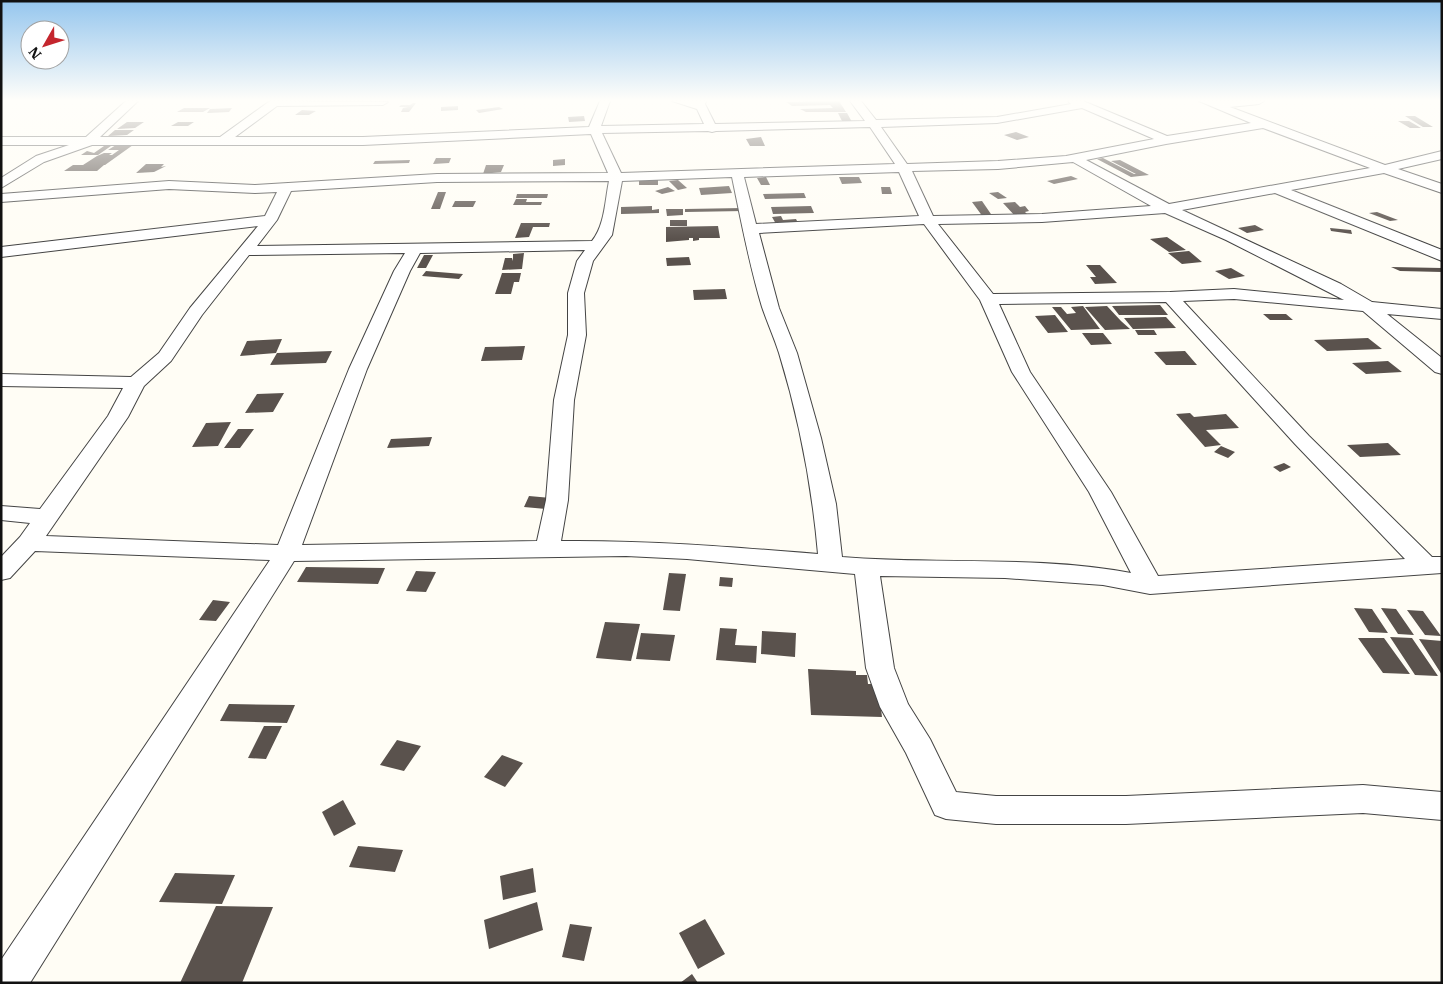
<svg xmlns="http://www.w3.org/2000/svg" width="1443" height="984" font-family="'IBM Plex Serif',serif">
  <rect width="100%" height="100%" fill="#fffdf5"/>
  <path fill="#5a524d" d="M839,101L846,112H806L800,109L833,108L830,105L792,106L786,102Z
    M413,103H416L409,112H401L403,108L408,107H399L401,105H410Z
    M458,106V110L441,111V107Z
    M499,107L503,109L479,113L476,110Z
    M184,108H210L203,112H177Z
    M232,108L229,112L207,113L210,109Z
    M302,110L316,111L309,115H295Z
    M838,113H847L852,122L843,123Z
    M584,116L585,121L569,122L568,117Z
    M1405,116H1415L1433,127H1423Z
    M1398,121H1409L1421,128H1410Z
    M127,122H144L135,128L117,129Z
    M178,122H194L188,126H171Z
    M115,130H134L127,135L108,136Z
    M1016,132L1029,137L1017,140L1004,135Z
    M761,137L765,146H750L746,139Z
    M116,145H133L105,165H88H104L97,171H64L73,165H83L97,156L104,153H112L109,155H112L119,150H108Z
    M104,146H111L98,155H81L87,151L94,153Z
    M436,158H451L449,163L433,164Z
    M1103,158L1134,174H1136L1111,161L1120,160L1149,175L1131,177L1097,159Z
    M565,159V165L553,166V160Z
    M410,160L409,163L373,164L375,161Z
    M146,164H164L161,167L166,166L154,172L136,173Z
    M486,165H504L501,172L483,174Z
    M1071,176L1078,179L1054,184L1047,181Z
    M766,177L770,185H761L757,178Z
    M839,177H859L862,183L842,184Z
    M639,180H658V185H639Z
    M678,180L687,188L678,190L669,181Z
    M729,186L732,193L701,195L699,188Z
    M668,187L675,191L662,194L655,191Z
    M881,187H890L892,194H882Z
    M438,192H446L440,209H431Z
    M998,192L1007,198L998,199L989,193Z
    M804,193L806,198L765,199L763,194Z
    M517,194H548L547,198H516Z
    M516,199H527L526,202H542L541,205H513Z
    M455,201H476L473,207H452Z
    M982,201L993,217H983L972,202Z
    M1015,202L1020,207L1025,206L1029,211L1025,212L1029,216L1016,217L1003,203Z
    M652,206V210L659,209V213L621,214V207Z
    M811,206L814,213L773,214L771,207Z
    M743,208L744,211L685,212V209Z
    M666,209H683V215L667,216Z
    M1377,212L1398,220L1390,221L1369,213Z
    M781,216L783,220L796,219L798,223L776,224L772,217Z
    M670,220H687V226H670Z
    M521,223H550L549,227H533L529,237L515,238Z
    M1255,225L1264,230L1247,233L1238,228Z
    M718,226L720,238H699V240L693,241V238H689V240L666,242V227Z
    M1330,228L1351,230L1352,234L1331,231Z
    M1167,237L1186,250L1169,252L1150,239Z
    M1189,251L1202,262L1182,264L1168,253Z
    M524,253L522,269L502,270L505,258H512L513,261V254Z
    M424,255H433L426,268H417Z
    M689,257L691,265L667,266L666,258Z
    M1086,265H1100L1117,283L1095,284L1090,277H1096Z
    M1391,267L1442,268V272L1400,271Z
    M1231,268L1245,276L1229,279L1215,271Z
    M426,271L463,274L459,279L422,276Z
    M502,273H521L519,282H514L511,294H495Z
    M725,289L727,299L694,300L693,290Z
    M1160,305L1168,315H1119L1112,306Z
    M1083,306L1100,329L1071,330L1052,307H1061L1067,314L1076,313L1071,307Z
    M1107,306L1121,321L1130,329L1105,330L1085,307Z
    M1263,314H1286L1293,320H1270Z
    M1055,315L1068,332L1048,333L1035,316Z
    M1166,317L1176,328L1133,329L1124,318Z
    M1135,330H1154L1157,335H1138Z
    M1082,333H1103L1112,344L1091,345Z
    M1368,338L1382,349L1327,351L1314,340Z
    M282,339L276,353L240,356L247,341Z
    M525,346L522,360L481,361L485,347Z
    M332,351L326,363L270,365L277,353Z
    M1185,351L1197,365H1166L1154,352Z
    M1388,361L1402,372L1366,374L1352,363Z
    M284,393L273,412L245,413L257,394Z
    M1190,413L1194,417L1226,414L1239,428L1206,430L1221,445L1205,447L1176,414Z
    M231,422L218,446L192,447L206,423Z
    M238,429H254L240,448H224Z
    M432,437L429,446L387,448L391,439Z
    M1388,443L1401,455L1360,457L1347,445Z
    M1221,446L1235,452L1228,458L1214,452Z
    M1284,463L1291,467L1280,472L1273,467Z
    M529,496L551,498L546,509L524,507Z
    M306,567L385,568L378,584L297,582Z
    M416,571L436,572L426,592L406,591Z
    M669,573L686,574L680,611L663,610Z
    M720,577L733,578L732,587L719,586Z
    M213,600L230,602L216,621L199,620Z
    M1354,608L1372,609L1388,633L1369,632Z
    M1381,608L1396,609L1414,635L1398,634Z
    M1407,610L1423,611L1441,636L1425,635Z
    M605,622L640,624L631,661L596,658Z
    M720,628L737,629L735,645L757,646L756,663L716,660Z
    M762,631L796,633L795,657L761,654Z
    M641,633L675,635L670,661L636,659Z
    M1390,637L1412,638L1438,676L1415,675Z
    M1358,638H1384L1410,674L1383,673Z
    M1419,639L1442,641V675Z
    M808,669L856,671V675H867L868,684H878L882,717L811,715Z
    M229,704L295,705L287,723L220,721Z
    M264,726H282L266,759L248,758Z
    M397,740L421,746L404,771L380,765Z
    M502,755L523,763L505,787L484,777Z
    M343,800L356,824L334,836L322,812Z
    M358,846L403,850L395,872L349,867Z
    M533,868L536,892L503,900L500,876Z
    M175,873L235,875L222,904L159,902Z
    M537,902L543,930L489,949L484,920Z
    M216,906L273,907L242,983H180Z
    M705,919L725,954L698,969L679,933Z
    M570,924L592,927L584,961L562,957Z
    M692,974L698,983H680Z"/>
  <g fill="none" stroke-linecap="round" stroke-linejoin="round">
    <defs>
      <path id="minor" d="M126,101H138L100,137H220L270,101L388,102L383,105L277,106L235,137H363L589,127L600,101H610L601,126L704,124L697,109L672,101H706L705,104L715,124L865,121L850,101H861L876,120L997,117L1071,104L1068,101H1083L1167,136L1251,123L1199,101H1264L1259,104L1230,107L1385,165L1442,151V159L1398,169L1442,184V193L1384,173L1291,190L1442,250V261L1275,193L1182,210L1341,284L1372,302L1442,309V319L1387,314L1442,358V374L1435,372L1363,311L1234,299L1183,301L1309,436L1432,557H1442V573L1150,594L1103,585L1005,578L880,576L894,668L908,704L930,739L956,792L996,796H1126L1363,785L1442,792V820L1363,813L1126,824H996L946,819L935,815L906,753L880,707L866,668L855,574L687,559L626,556L294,561L30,983H1V960L270,560L35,551L10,578L1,580V557L20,537L30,523L1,520V506L40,509L108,416L123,388L1,386V374L131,377L159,353L190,308L258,226L1,257V247L265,216L277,192L255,193L169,189L1,202V194L169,181L255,185L437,174L608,173L591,134L363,145H92L44,162L1,188V178L36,156L69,145H1V137H86ZM1082,108L1154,139L1066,156L998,161L907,164L881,127L997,123ZM870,127L895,164L621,173L602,133L708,131L712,132L716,131ZM1263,128L1370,168L1169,204L1086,160L1166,144ZM1073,162L1151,206L1042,214L933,216L912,171L998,169ZM899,172L919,216L756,224L744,177ZM732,177C741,220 749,264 762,307C767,322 774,337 779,353C799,418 812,486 818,554C732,547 647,540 561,541L568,500L574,400L586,335L584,293L593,261L612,235L622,181ZM609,181C605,200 605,225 592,241L257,246L277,220L291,191L437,182ZM1165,213L1226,240L1344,300L1234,289L1170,292L993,294L938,224L1042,222ZM924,224L980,300L1012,372L1089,492L1131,573C1036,555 938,565 842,557L836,504L821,438L797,353L779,308L759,233ZM585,250L577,261L568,293V335L554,400L546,500L537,541L302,545L367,369L410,271L420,253ZM405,253L394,271L349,369L278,545L46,536L128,417L144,386L171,361L202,315L249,255ZM1166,302L1295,444L1405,559L1158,576L1111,492L1030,372L999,304Z"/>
    </defs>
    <use href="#minor" stroke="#444" stroke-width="2"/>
    <use href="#minor" fill="#fff" fill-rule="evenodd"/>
  </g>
  <linearGradient id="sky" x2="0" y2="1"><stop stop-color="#95c6ee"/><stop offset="0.42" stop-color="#fffefa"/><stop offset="1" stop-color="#fffefa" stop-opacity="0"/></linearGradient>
  <rect width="1443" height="239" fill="url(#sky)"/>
  <rect width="1443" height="984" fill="none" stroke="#111111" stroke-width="5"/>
  <g transform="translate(45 45) rotate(231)"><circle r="24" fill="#ffffff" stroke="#a0a0a0"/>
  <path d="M0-4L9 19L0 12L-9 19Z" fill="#c4262e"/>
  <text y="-8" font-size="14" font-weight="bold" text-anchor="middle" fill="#111111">N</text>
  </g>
</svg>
